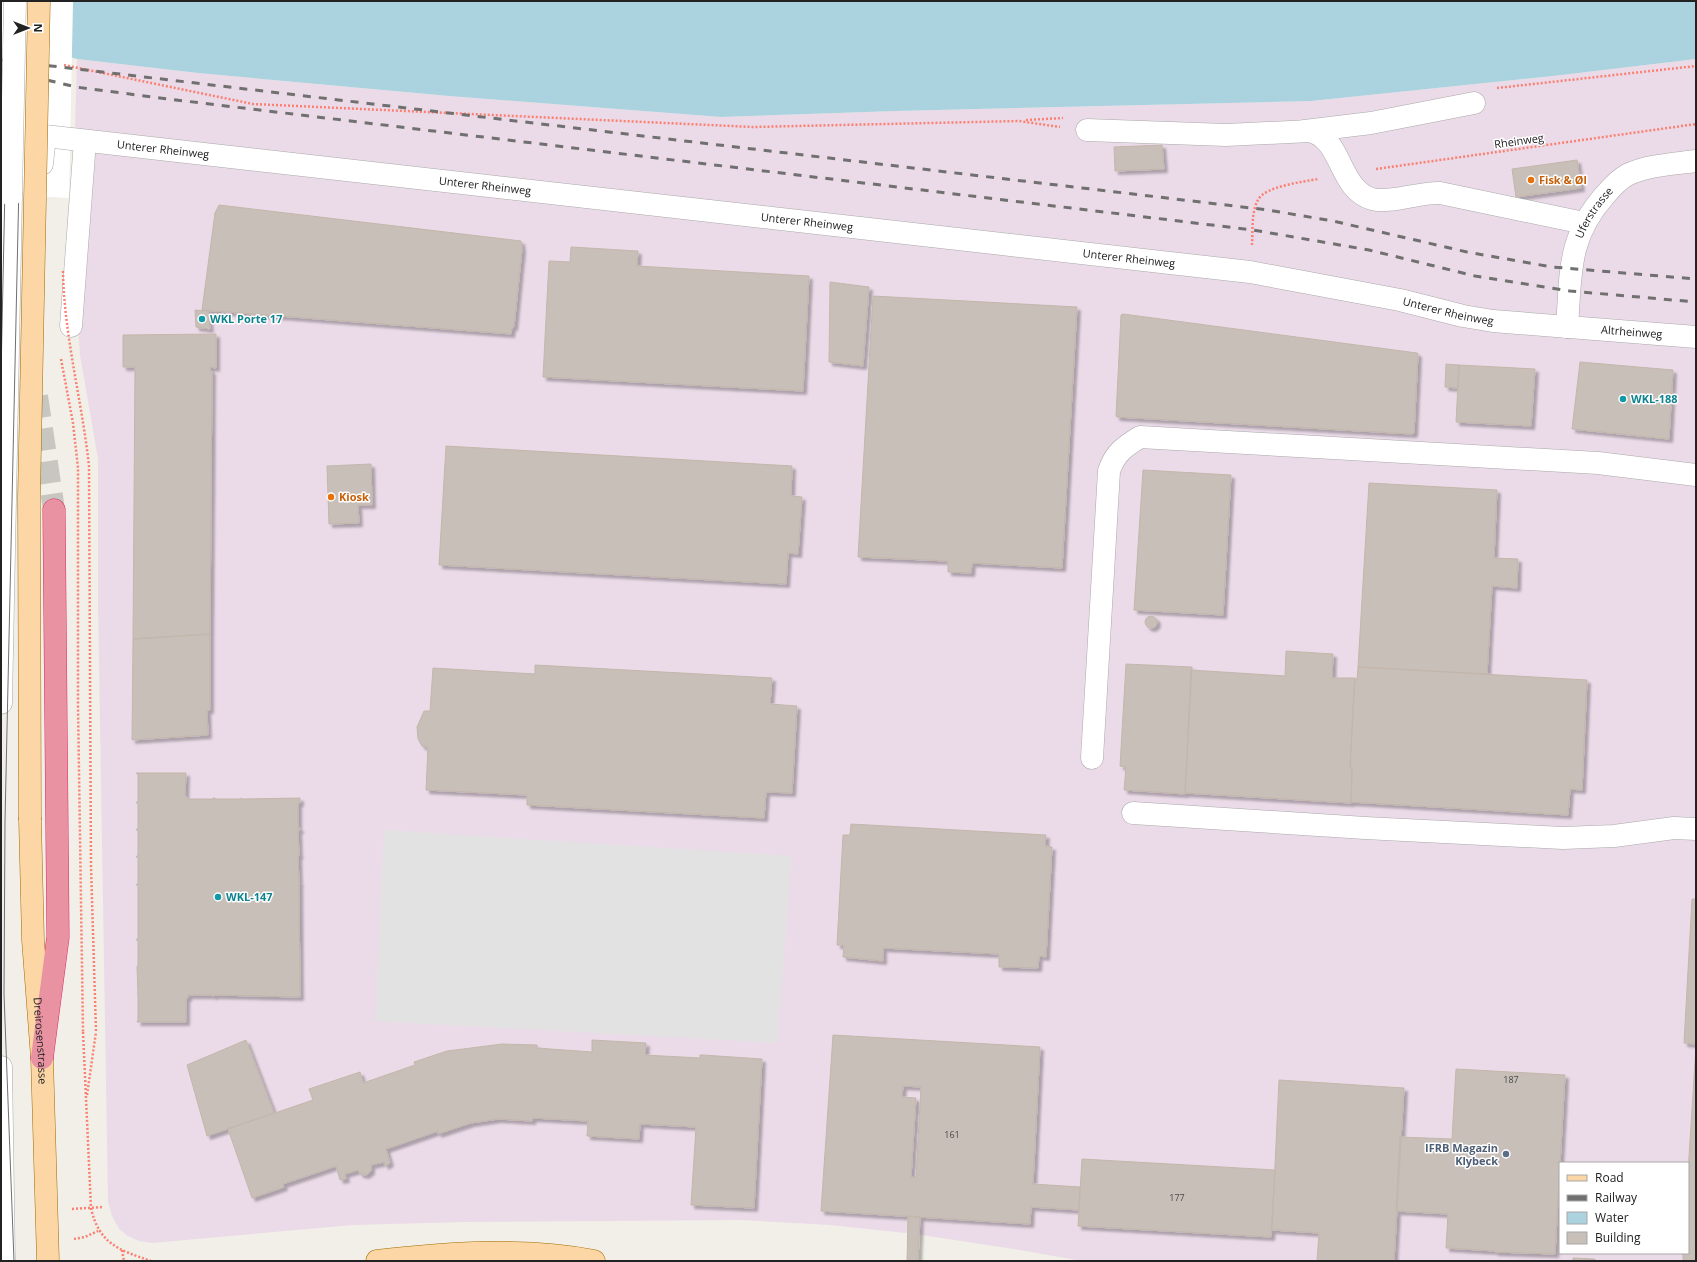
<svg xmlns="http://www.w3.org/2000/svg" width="1697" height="1262" font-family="'Open Sans',sans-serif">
  <defs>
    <filter id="shadow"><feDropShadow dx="3.5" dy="3.5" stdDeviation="1" flood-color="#0004"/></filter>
  </defs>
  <rect width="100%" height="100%" fill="#f2efe9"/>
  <path fill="#ebdbe8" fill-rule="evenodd" d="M77,59L198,73L449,96L721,117L896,111L1311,101L1553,76L1696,59V1261H1082L1020,1250L915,1234L830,1225L742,1220L465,1222L353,1225L152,1243L139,1241L128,1236L119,1229L112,1216L108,1202L98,604V459L80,355L75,286L73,201ZM1560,1163H1688V1253H1560Z"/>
  <path fill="#e2e2e2" d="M384,830L792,856L777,1043L375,1021Z"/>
  <path fill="#aad3df" d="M1,1H1696V59L1553,76L1311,101L896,111L721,117L449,96L198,73L77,59L21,43Z"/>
  <path fill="#fff" d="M1,1H73L69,198L1,194Z"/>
  <path fill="#c7bfb8" stroke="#c4b6ab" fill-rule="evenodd" filter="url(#shadow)" d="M1162,145L1164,169L1115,171L1114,147Z
    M1577,160L1581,188L1516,197L1512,169Z
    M219,205L521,241L522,249L514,327H512L511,334L202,310L215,213Z
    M571,247L638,251L637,266L809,276L803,391L543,377L549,261L570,262Z
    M830,282L869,287L863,366L829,362Z
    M873,296L1077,307L1062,568L972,563L971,573L948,572V561L858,557Z
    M195,310L208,311L210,329L196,327Z
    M1123,314L1417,353L1418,354L1414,433L1412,434L1117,417L1116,416L1121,315Z
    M216,334V368L210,367V371H212L210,634L133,639L135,367H123V335Z
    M1580,362L1673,370L1669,439L1572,429Z
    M1446,364L1459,365L1458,388L1445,387Z
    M1459,365L1535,369L1531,426L1456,422Z
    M446,446L792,466L791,496L802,497L798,554L788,553L786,584L439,565Z
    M371,464L372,505H358L359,523L329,524L327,466Z
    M1143,470L1231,475L1223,615L1134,610Z
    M1369,483L1497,490L1494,558L1518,559L1517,588L1492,586L1487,674L1358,667Z
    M1145 622a6 6 0 1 1 12 0a6 6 0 1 1-12 0Z
    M210,634V710H207L208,735L132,740L133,639Z
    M1286,651L1333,654L1332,678H1355L1350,768H1352L1351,803L1185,793L1191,670L1285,676Z
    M1126,664L1192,667L1185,794L1124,790L1126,767L1120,766Z
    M535,665L772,678L770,704L797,706L792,793L766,792L764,818L527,805V795L426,790L428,747L422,746L418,739L417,727L424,711H430L433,668L535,674Z
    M1358,667L1587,680L1582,790L1570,789L1568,815L1351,802L1352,768H1350L1354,689L1355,679H1357Z
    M136,773H186L185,795L188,799H213V798H215V799H240V798L242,799L300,798V803H298V828H300V830H298L299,855H300L298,857L299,883H300L299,885L300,997L215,995L213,997V995H188V998H186V1022H137L138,1020V994H137L138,993L137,967L138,965V940H136L138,938V885H136L138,883V857H136L138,855V830H136L138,828V803H136L138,801V775Z
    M851,824L1046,835L1045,846L1052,847L1046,957L1039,956L1038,968L999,967V954L883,948V961L843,957L844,945H837L843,835H850Z
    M1692,899H1696V1261L1683,1260V1253H1688V1173L1696,1046L1695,1044L1684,1043Z
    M833,1035L1040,1047L1033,1184L1080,1187L1079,1210L1031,1207L1030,1224L821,1211ZM903,1086L921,1087L916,1178L911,1177L916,1098L902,1097Z
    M246,1040L274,1113L207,1136L187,1065Z
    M592,1040L646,1043L645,1055L700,1058V1055H703L762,1059L754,1208L691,1205L696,1127L640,1124L639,1139L587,1136L588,1121L533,1118L532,1121L498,1119L471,1123L438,1134V1131L386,1149L390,1163L385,1166L384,1162L371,1165V1171L366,1175L360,1174L358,1170L345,1174L346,1179L340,1180L336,1166L283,1184L284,1187L252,1198L228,1129L313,1100L309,1089L360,1072L363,1083L415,1065L414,1062L447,1051L502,1044L537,1045V1048L592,1052Z
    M1456,1069L1565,1075L1555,1254L1495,1252V1251L1446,1248L1448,1214L1396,1211L1400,1137L1452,1139Z
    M1279,1080L1404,1088L1394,1261H1317L1319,1233L1272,1230Z
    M1082,1159L1275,1170L1271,1237L1078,1226Z
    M908,1216L920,1217L918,1261H907Z
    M1573,1258L1595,1259V1261H1573Z"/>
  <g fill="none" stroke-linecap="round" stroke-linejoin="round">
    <path stroke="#c8c6c1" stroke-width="22" stroke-dasharray="22 11" stroke-linecap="butt" d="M37,396L54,510"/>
    <defs>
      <g id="minor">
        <path d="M1087,130L1226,135L1310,131C1343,139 1338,189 1372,199C1388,204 1420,192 1440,193L1584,223"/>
        <path d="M1305,131L1371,123L1474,103"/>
        <path id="s1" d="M42,164L45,136L1250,272L1400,300L1463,316L1493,321L1696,337"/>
        <path d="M71,326L85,141"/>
        <path id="s2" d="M1567,327C1571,274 1567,238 1605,195C1611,188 1618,180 1627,175C1648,165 1673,164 1696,161"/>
        <path d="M1,703L11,195"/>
        <path d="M1092,758L1109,471C1115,453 1124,447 1140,437L1598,463L1696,475"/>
        <path d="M1133,813L1365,828L1563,838L1614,836L1674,828L1696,829"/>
        <path d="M1,1067L4,1261"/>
      </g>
      <g id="major">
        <path id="s3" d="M30,820L33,940L42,1058L48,1261"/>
        <path d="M377,1261C446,1253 525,1247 594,1261"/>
      </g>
      <path id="highway" d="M42,1058L58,937L54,510"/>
    </defs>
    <use href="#minor" stroke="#a9a9a9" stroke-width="23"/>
    <use href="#major" stroke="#a06b00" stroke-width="23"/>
    <use href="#highway" stroke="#dc2a67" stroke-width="23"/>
    <path stroke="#fa8072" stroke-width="2.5" stroke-dasharray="2 2" stroke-linecap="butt" d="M64,65L253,104L753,127L1019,121L1060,127
      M1497,88L1696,66
      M1026,120L1063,118
      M1376,169L1696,124
      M1252,245C1253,231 1251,212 1258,200C1265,186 1303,182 1318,179
      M83,1032L91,1208C99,1244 119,1250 151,1261
      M87,1095L96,1032
      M72,1209L102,1207
      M74,1239L85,1237L98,1231
      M122,1250L124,1261"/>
    <use href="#minor" stroke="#fff" stroke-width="22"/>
    <use href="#major" stroke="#fcd6a4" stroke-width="22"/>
    <use href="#highway" stroke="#e892a2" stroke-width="22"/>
    <path stroke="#707070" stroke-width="1" d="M1,374L9,1
      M14,1261L4,994L5,821L23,1"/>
    <path stroke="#707070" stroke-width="3" stroke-dasharray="8 8" stroke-linecap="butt" d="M1,60L1268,210L1333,221L1467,252L1552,267L1696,279
      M1,69L76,87L160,98L1253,230L1369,250L1475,276L1570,291L1696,302"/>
    <defs>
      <path id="minor-bridge" d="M11,195L15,1"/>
      <path id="major-bridge" d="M30,820L29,497L39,1"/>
    </defs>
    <use href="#minor-bridge" stroke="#a9a9a9" stroke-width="23" stroke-linecap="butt"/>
    <use href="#major-bridge" stroke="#a06b00" stroke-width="23" stroke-linecap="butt"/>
    <path stroke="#fa8072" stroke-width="2.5" stroke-dasharray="2 2" stroke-linecap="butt" d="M63,271C64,336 82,401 89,466L91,866L96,1032
      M61,359L73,423L78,468V706L83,1032"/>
    <use href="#minor-bridge" stroke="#fff" stroke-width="22"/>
    <use href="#major-bridge" stroke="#fcd6a4" stroke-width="22"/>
  </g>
  <g fill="#e8710a" stroke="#fff" stroke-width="1.5">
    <circle cx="1531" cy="180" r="4"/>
    <circle cx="331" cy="497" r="4"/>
  </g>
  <g fill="#0f9aa8" stroke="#fff" stroke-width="1.5">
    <circle cx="202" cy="319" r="4"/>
    <circle cx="1623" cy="399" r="4"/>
    <circle cx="218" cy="897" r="4"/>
  </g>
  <circle fill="#5c6f8a" stroke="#fff" stroke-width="1.5" cx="1506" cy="1154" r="4"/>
  <g text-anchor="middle" stroke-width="3" stroke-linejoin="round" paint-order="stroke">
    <g font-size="9" fill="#4b4948">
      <text x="1511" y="1083">187</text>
      <text x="952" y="1138">161</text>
      <text x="1177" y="1201">177</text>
    </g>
    <g font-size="11" fill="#222" stroke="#fff">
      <text transform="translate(1519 141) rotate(-8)" y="4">Rheinweg</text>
      <text dy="4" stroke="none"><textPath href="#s1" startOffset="147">Unterer Rheinweg</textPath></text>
      <text dy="4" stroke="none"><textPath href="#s1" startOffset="471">Unterer Rheinweg</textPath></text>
      <text dy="4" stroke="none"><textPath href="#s2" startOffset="120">Uferstrasse</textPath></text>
      <text dy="4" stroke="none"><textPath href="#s1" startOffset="795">Unterer Rheinweg</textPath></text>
      <text dy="4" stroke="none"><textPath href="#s1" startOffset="1119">Unterer Rheinweg</textPath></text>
      <text dy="4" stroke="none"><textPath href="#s1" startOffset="1443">Unterer Rheinweg</textPath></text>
      <text dy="4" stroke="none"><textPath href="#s1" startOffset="1628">Altrheinweg</textPath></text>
      <text dy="4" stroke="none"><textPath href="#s3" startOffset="221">Dreirosenstrasse</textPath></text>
    </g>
    <g font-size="11" font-weight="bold" fill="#c56008" stroke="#fff" text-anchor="start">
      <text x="1539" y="184">Fisk &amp; Øl</text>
      <text x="339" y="501">Kiosk</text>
    </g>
    <g font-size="11" font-weight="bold" fill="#0d838f" stroke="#fff" text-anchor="start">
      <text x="210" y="323">WKL Porte 17</text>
      <text x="1631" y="403">WKL-188</text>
      <text x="226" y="901">WKL-147</text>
    </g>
    <g font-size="11" font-weight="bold" fill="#4e5e75" stroke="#fff" text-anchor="end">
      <text x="1498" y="1152">IFRB Magazin<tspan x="1498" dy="13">Klybeck</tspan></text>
    </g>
  </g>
  <rect width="1697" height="1262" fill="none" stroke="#222222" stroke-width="4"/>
  <rect x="1559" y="1162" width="130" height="92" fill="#ffffff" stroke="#a7a7a7"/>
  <rect x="1567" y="1175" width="20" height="6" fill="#fcd6a4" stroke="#a7a7a7"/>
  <text x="1595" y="1182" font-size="12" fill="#222222">Road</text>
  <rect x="1567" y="1195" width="20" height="6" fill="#707070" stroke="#a7a7a7"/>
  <text x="1595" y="1202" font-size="12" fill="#222222">Railway</text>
  <rect x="1567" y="1212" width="20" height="12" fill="#aad3df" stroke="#a7a7a7"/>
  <text x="1595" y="1222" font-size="12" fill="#222222">Water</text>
  <rect x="1567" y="1232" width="20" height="12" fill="#c7bfb8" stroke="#a7a7a7"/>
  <text x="1595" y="1242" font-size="12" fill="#222222">Building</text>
  <g transform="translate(28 28) rotate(90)" stroke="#ffffff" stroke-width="3" paint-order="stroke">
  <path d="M0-3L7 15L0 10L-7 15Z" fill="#222222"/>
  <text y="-6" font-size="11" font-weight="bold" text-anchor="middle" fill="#222222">N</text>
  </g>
</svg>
